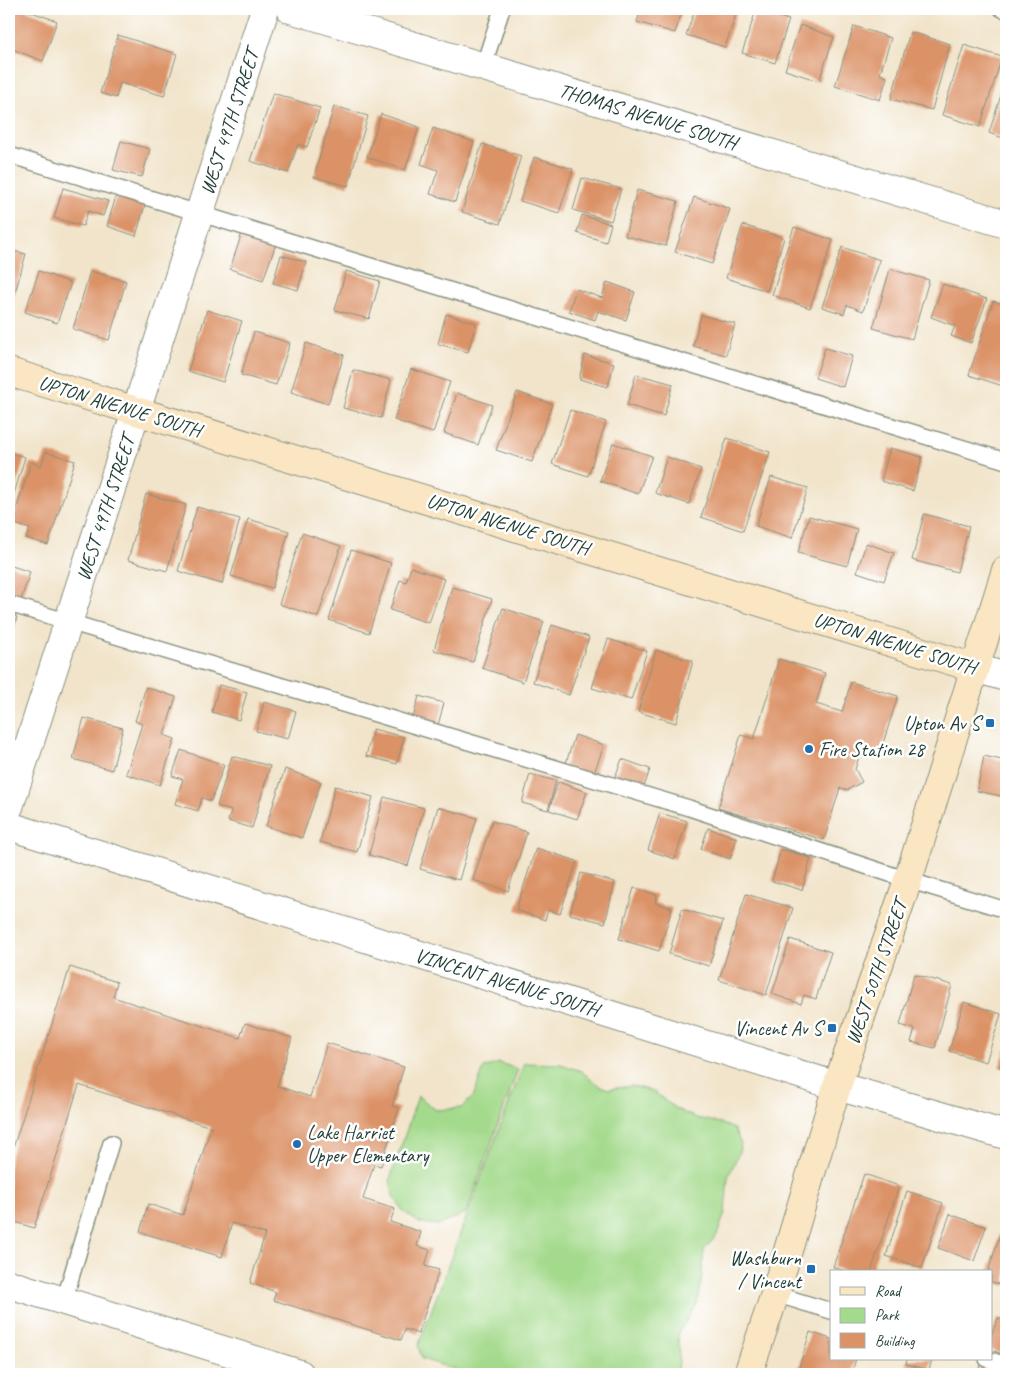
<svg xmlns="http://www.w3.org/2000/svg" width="1015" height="1383" font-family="Caveat,sans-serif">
  <rect width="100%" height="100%" fill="#fff"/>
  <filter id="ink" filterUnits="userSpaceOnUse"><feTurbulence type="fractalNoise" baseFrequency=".02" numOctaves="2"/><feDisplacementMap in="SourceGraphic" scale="10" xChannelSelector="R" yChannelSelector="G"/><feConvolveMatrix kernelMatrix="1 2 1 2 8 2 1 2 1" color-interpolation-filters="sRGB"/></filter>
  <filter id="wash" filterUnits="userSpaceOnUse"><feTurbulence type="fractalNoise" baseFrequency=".0096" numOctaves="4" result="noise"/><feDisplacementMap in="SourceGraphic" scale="20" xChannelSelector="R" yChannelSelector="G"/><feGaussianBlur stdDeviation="1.12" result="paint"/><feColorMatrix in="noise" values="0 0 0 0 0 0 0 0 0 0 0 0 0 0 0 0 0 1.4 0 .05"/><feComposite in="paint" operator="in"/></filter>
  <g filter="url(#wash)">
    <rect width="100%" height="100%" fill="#f1e4ca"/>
    <path fill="#a4da8c" stroke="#628c60" d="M499,1063L518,1069L466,1213L439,1225L419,1223L403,1211L393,1196L390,1179L418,1096L436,1110L461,1108L473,1097L484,1068Z
      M524,1063L561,1064L581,1071L600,1086L609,1089L632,1086L653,1091L676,1109L696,1118L720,1123L734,1129L741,1144L738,1155L728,1177L725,1213L717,1235L704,1250L701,1284L697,1303L678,1334L679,1362L677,1374H469L422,1359L418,1346Z"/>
    <g id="blocks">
      <path fill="#db9266" d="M9,9H23L57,21L43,61L9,48Z
        M641,9H683L675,33L637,22Z
        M695,9H738L725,47L686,35Z
        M756,10L789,20L775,63L742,53Z
        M800,25L834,37L819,81L785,70Z
        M854,26L891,38L880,74L887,77L880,100L835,86Z
        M910,32L950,44L932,110L891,99Z
        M118,35L177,54L164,96L120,83L116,98L100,93Z
        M964,45L1002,57L980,127L942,115Z
        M1003,89L1006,91V139L989,133Z
        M273,93L320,108L307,147L298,144L288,173L250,161Z
        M334,106L368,116L348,186L314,177Z
        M381,114L419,127L405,170L367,157Z
        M433,128L474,142L455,202L430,194L438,170L421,164Z
        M121,141L150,149L142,177L113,170Z
        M482,144L521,156L500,224L462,212Z
        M534,157L573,169L559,213L520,201Z
        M582,178L621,189L611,221L573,210Z
        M63,188L108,201L103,216L88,211L83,226L54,218Z
        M637,190L678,201L666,246L625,236Z
        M117,193L146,201L136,236L107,226Z
        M694,197L730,209L712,264L675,252Z
        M582,215L611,224L606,242L577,233Z
        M743,225L784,238L767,291L726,278Z
        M794,227L833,240L810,308L772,295Z
        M242,233L276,244L263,280L230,269Z
        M842,247L880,260L863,311L847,305L844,314L822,307Z
        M9,250L26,254L9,314Z
        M281,255L306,262L298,290L273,283Z
        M890,269L929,280L912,339L873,328Z
        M39,271L71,283L57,323L25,312Z
        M90,271L126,281L109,340L73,329Z
        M346,271L380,281L369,319L335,310Z
        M607,282L635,292L626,320L598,311L595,320L569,311L576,289L602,298Z
        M943,284L987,299L971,343L951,336L955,326L931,317Z
        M993,301L1006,305V387L969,375Z
        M207,310L242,321L223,382L188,371Z
        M446,314L476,323L468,352L438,344Z
        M701,315L735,324L726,355L693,346Z
        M254,332L290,343L276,385L241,375Z
        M306,343L344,355L328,404L291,392Z
        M825,348L852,356L843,387L815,378Z
        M585,355L614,363L608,387L579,379Z
        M411,369L450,382L433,433L394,420Z
        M353,370L391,380L381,418L343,408Z
        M636,374L673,384L664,416L627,405Z
        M517,392L552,404L532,462L496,450Z
        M457,393L492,405L478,445L444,433Z
        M570,410L606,422L588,476L552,464Z
        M727,438L770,452L743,531L701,517Z
        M613,443L652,456L638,494L600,481Z
        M890,448L922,457L913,491L881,481Z
        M9,452L25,457L9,511Z
        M46,452L75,461L48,545L26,538L30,529L12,523L31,462L41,466Z
        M667,457L701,469L689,504L655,493Z
        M771,477L808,488L792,538L756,526Z
        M146,494L186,505L167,571L128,560Z
        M197,507L240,519L222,584L178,571Z
        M924,514L969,526L957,572L912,560Z
        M809,516L857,529L847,566L798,553Z
        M248,519L289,531L272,588L231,576Z
        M302,533L341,546L318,617L279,604Z
        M866,543L894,553L884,581L857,572Z
        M351,550L391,563L369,633L329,620Z
        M9,565L30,572L20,603L9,599Z
        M411,567L444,579L429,623L390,610L400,580L406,582Z
        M452,587L492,599L473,662L434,650Z
        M503,608L544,622L523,682L482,668Z
        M9,615L17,617L9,646Z
        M552,625L589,637L569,695L533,682Z
        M608,639L647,651L631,700L592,688Z
        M656,650L693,661L676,723L638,712Z
        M779,659L825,673L816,704L842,712L851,682L898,696L879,756L861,751L855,769L862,782L847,790L840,788L824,840L718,808L741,735L754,739Z
        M219,685L247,692L239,720L212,712Z
        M146,687L176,697L164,735L175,739L160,785L126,774L142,724L135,721Z
        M419,696L444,703L438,725L413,718Z
        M264,702L296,711L288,739L256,731Z
        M84,718L123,728L112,770L73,759Z
        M373,729L404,737L397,764L366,756Z
        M575,735L604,745L593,776L565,766Z
        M181,750L224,765L211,801L202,798L198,811L175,804L183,779L172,776Z
        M232,756L270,766L252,828L228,821L231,811L217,806Z
        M984,756L1006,761V797L977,791Z
        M622,759L650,769L643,790L614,780Z
        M285,769L321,782L302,838L266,826Z
        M530,774L556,781L548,810L522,803Z
        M558,782L587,792L577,819L549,810Z
        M335,786L373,797L357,852L320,842Z
        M384,797L424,808L408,866L369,855Z
        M438,807L477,818L459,880L420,869Z
        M660,813L687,821L675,859L648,850Z
        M492,821L527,832L508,891L473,880Z
        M708,828L737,838L730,859L701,849Z
        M536,848L577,861L560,914L548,910L545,920L516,910Z
        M781,849L811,858L802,890L772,881Z
        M581,873L615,882L605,923L570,914Z
        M634,888L657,895L655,903L672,908L659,951L619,939Z
        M746,894L793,908L766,995L719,980Z
        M682,909L723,921L709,966L669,954Z
        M790,939L831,952L816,999L804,995L801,1004L772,994Z
        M70,967L117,982L113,997L240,1038L245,1023L292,1038L277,1086L310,1097L327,1043L404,1067L392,1106L399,1108L381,1166L374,1164L363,1199L395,1209L390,1222L421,1232L417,1246L430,1250L425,1266L439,1270L418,1334L405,1329L401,1340L273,1300L276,1292L250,1283L265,1234L232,1223L222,1257L140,1232L148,1204L183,1215L211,1127L79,1085L34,1228L9,1220V1161Z
        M914,974L952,985L935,1048L911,1042L915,1029L900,1025Z
        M964,1002L1001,1014L986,1062L949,1051Z
        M1006,1048V1069L999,1067Z
        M864,1174L899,1186L871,1272H848L833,1267Z
        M907,1191L943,1203L922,1268L886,1256Z
        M950,1214L986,1227L974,1261L938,1248Z
        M1004,1221L1006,1222V1286L991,1282V1272H988Z
        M998,1318L1006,1320V1355L991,1350V1336Z
        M810,1332L831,1339V1359H856L851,1374H797Z
        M907,1359H932L929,1370L906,1364Z
        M980,1365L1005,1374H977Z"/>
    </g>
  </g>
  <g filter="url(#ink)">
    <use href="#blocks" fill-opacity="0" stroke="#88907f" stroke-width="1"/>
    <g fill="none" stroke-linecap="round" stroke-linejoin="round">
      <defs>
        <path id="lane" d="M1002,9L1006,10
          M483,67L502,9
          M9,155L1006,461
          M9,604L689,808L908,880L1006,910
          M775,1294L831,1311
          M64,1301L111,1143
          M987,1359L1006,1365"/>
        <path id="street" d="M291,9L1006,224
          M975,668L1006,677
          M9,807L265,9
          M9,826L837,1086L1006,1135
          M9,1284L300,1374"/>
        <path id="secondary" d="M9,372L975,668
          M748,1374L775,1294L837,1086L908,880L1006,570"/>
      </defs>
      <use href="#lane" stroke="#88907f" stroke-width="18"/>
      <use href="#street" stroke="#88907f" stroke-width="30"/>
      <use href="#secondary" stroke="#88907f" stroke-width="30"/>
      <use href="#lane" stroke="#fff" stroke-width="15"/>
      <use href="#street" stroke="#fff" stroke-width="28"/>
      <use href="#secondary" stroke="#fbe6c3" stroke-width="28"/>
    </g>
  </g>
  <g fill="#1f6fb2" stroke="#fff" stroke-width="2">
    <rect x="985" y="718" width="10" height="10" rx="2.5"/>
    <circle cx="809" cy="749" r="5"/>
    <rect x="827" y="1023" width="10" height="10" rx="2.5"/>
    <circle cx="297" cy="1144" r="5"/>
    <rect x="806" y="1264" width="10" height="10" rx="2.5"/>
  </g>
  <g text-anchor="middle" stroke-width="5" stroke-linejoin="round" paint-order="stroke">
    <g font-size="20" fill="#1f3d34" stroke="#fff">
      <text transform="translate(648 116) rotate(17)" y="7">THOMAS AVENUE SOUTH</text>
      <text transform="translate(229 122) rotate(-72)" y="7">WEST 49TH STREET</text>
      <text transform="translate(120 406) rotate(17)" y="7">UPTON AVENUE SOUTH</text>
      <text transform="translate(105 508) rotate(-72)" y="7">WEST 49TH STREET</text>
      <text transform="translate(508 524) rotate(17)" y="7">UPTON AVENUE SOUTH</text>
      <text transform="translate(895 643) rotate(17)" y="7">UPTON AVENUE SOUTH</text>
      <text transform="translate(876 972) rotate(-71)" y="7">WEST 50TH STREET</text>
      <text transform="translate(507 982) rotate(17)" y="7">VINCENT AVENUE SOUTH</text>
    </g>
    <g font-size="20" fill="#1f3d34" stroke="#fff" text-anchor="end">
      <text x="980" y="730">Upton Av S</text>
      <text x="819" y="756" text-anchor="start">Fire Station 28</text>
      <text x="822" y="1035">Vincent Av S</text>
      <text x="307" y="1139" text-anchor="start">Lake Harriet<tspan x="307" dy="23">Upper Elementary</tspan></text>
      <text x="801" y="1265">Washburn<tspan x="801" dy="23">/ Vincent</tspan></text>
    </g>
  </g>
  <rect width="1015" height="1383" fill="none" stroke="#fff" stroke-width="30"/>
  <rect x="830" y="1270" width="162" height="90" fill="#ffffff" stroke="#a5b1ae"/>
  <rect x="840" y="1287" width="25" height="8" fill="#fbe6c3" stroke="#a5b1ae"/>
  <text x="875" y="1296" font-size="15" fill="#1f3d34">Road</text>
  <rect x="840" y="1308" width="25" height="15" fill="#a4da8c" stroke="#a5b1ae"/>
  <text x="875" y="1320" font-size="15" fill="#1f3d34">Park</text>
  <rect x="840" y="1333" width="25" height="15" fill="#db9266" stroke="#a5b1ae"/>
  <text x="875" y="1346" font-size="15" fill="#1f3d34">Building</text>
</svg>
